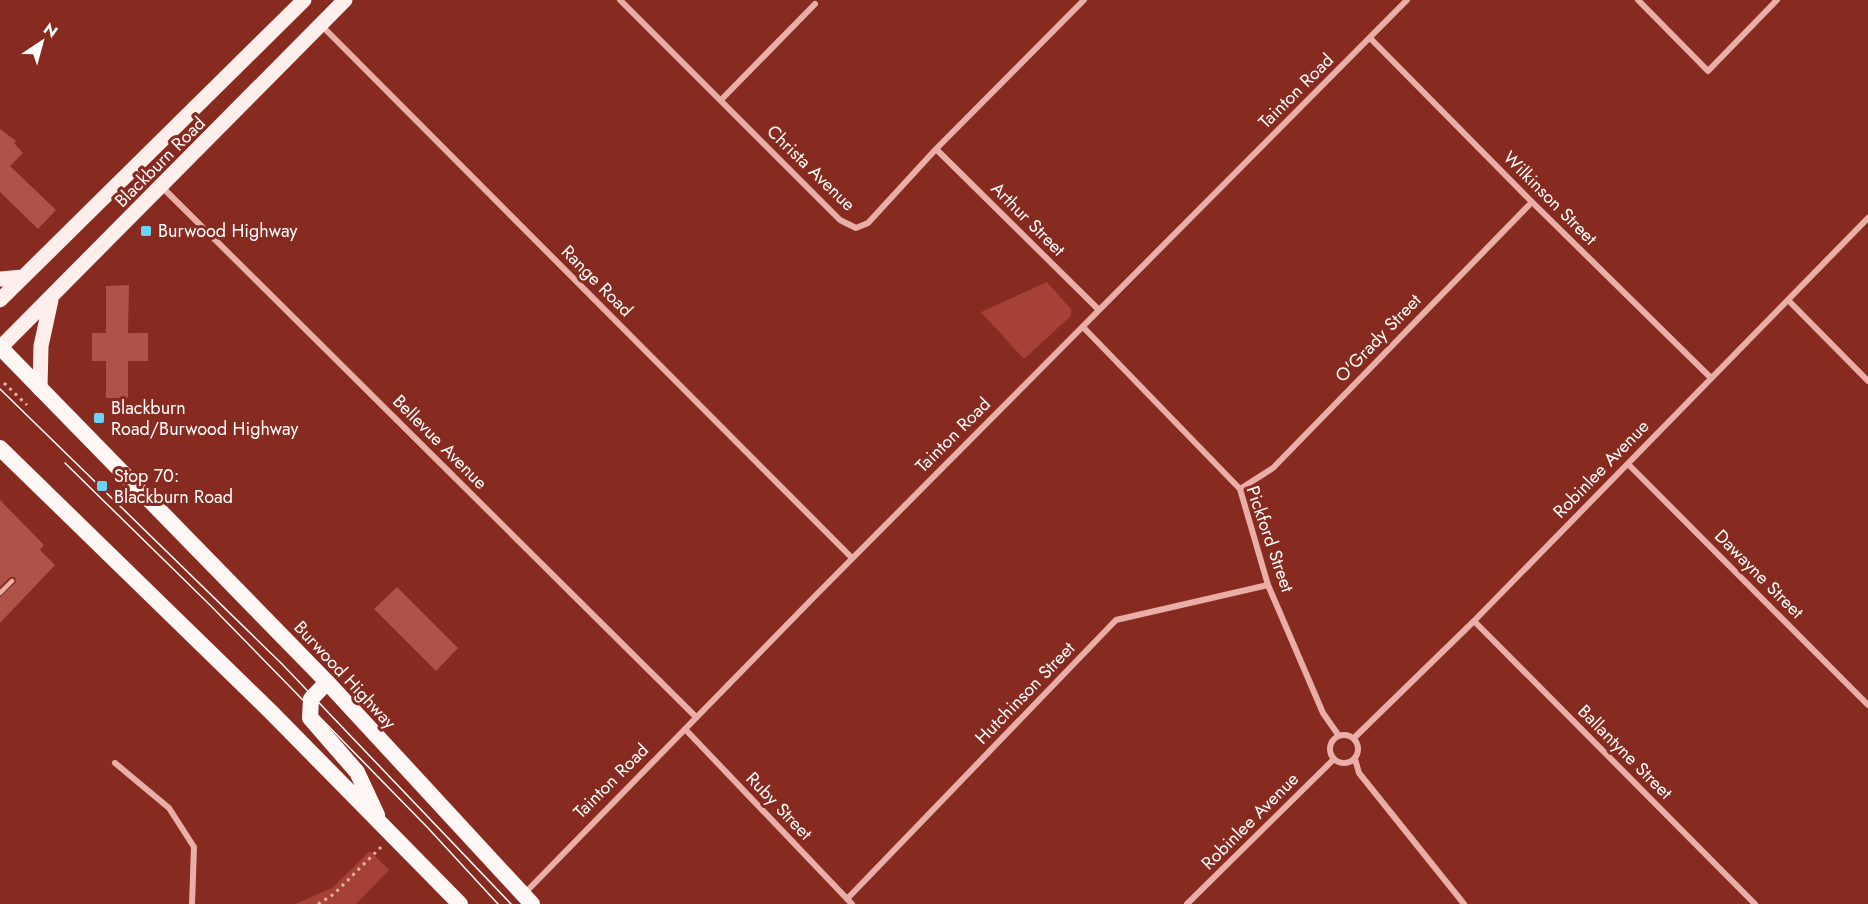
<svg xmlns="http://www.w3.org/2000/svg" width="1868" height="904" font-family="Jost,sans-serif">
  <rect width="100%" height="100%" fill="#872a1f"/>
  <path fill="#a64135" d="M1047,282L1071,309V316L1024,359L981,312Z
    M370,851L389,870L356,904H295L332,888Z"/>
  <path fill="#af5247" d="M0,129L16,141L14,143L23,153L10,166L56,210L38,229L0,192Z
    M129,285L128,333H148V361H128V398H106V361H92V333H106V286Z
    M0,500L44,545L40,550L55,565L0,623V597L16,582L15,577H10L0,587Z
    M397,587L458,648L436,671L374,609Z"/>
  <g fill="none" stroke-linecap="round" stroke-linejoin="round">
    <path stroke="#eaaea8" stroke-width="3" stroke-dasharray="3 4.5" stroke-linecap="butt" d="M4,383L27,405
      M318,904L334,894L381,847"/>
    <path stroke="#eaaea8" stroke-width="4.5" d="M0,593L12,581"/>
    <path stroke="#eaaea8" stroke-width="6" d="M620,0L840,220L856,228L868,223L936,149L1084,0
      M1638,0L1708,71L1777,0
      M321,25L852,558
      M1370,38L1532,202L1710,377
      M721,100L815,4
      M936,149L1099,310
      M162,187L696,717
      M1788,300L1868,381
      M1083,327L1240,489L1268,585L1323,713L1339,736
      M1628,464L1868,705
      M1240,489L1273,468L1532,202
      M1474,621L1755,904
      M685,729L852,904
      M1330 749a14 14 0 1 1 28 0a14 14 0 1 1-28 0Z
      M1354,738L1474,621L1868,218
      M1355,759L1359,773L1464,904
      M115,763L169,808L194,847L192,904
      M524,894L816,595L1407,0
      M847,899L1116,620L1268,585
      M1187,904L1334,759"/>
    <path stroke="#feefec" stroke-width="15" d="M0,279L23,277
      M0,300L304,0
      M0,348L345,0
      M40,389L41,346L51,300"/>
    <path stroke="#fef7f6" stroke-width="16" d="M0,347L327,682L532,904
      M0,448L271,712L460,904
      M327,682L311,699L310,718L357,772L377,815"/>
    <path stroke="#fff" stroke-width="1.5" d="M0,389L282,664L511,904
      M65,463L211,606L428,828L498,904"/>
  </g>
  <g fill="#68d4f9" stroke="#872a1f" stroke-width="2">
    <rect x="140" y="225" width="12" height="12" rx="3"/>
    <rect x="93" y="412" width="12" height="12" rx="3"/>
    <rect x="96" y="480" width="12" height="12" rx="3"/>
  </g>
  <g text-anchor="middle" stroke-width="6" stroke-linejoin="round" paint-order="stroke">
    <g font-size="18" fill="#fff" stroke="#872a1f">
      <text transform="translate(1296 91) rotate(-45)" y="6">Tainton Road</text>
      <text transform="translate(160 162) rotate(-45)" y="6">Blackburn Road</text>
      <text transform="translate(811 168) rotate(44)" y="6">Christa Avenue</text>
      <text transform="translate(1550 198) rotate(45)" y="6">Wilkinson Street</text>
      <text transform="translate(1028 219) rotate(45)" y="6">Arthur Street</text>
      <text transform="translate(597 281) rotate(45)" y="6">Range Road</text>
      <text transform="translate(1378 338) rotate(-46)" y="6">O'Grady Street</text>
      <text transform="translate(953 435) rotate(-45)" y="6">Tainton Road</text>
      <text transform="translate(440 442) rotate(45)" y="6">Bellevue Avenue</text>
      <text transform="translate(1601 469) rotate(-46)" y="6">Robinlee Avenue</text>
      <text transform="translate(1270 539) rotate(71)" y="6">Pickford Street</text>
      <text transform="translate(1759 574) rotate(45)" y="6">Dawayne Street</text>
      <text transform="translate(345 675) rotate(47)" y="6">Burwood Highway</text>
      <text transform="translate(1025 693) rotate(-46)" y="6">Hutchinson Street</text>
      <text transform="translate(1625 752) rotate(45)" y="6">Ballantyne Street</text>
      <text transform="translate(611 781) rotate(-45)" y="6">Tainton Road</text>
      <text transform="translate(779 806) rotate(46)" y="6">Ruby Street</text>
      <text transform="translate(1250 821) rotate(-45)" y="6">Robinlee Avenue</text>
    </g>
    <g font-size="18" fill="#fff" stroke="#872a1f" text-anchor="start">
      <text x="158" y="237">Burwood Highway</text>
      <text x="111" y="414">Blackburn<tspan x="111" dy="21">Road/Burwood Highway</tspan></text>
      <text x="114" y="482">Stop 70:<tspan x="114" dy="21">Blackburn Road</tspan></text>
    </g>
  </g>
  <g transform="translate(42 42) rotate(36)" stroke="#872a1f" stroke-width="4.5" paint-order="stroke">
  <path d="M0-4.5L10 22L0 15L-10 22Z" fill="#ffffff"/>
  <text y="-9" font-size="16" font-weight="bold" text-anchor="middle" fill="#ffffff">N</text>
  </g>
</svg>
